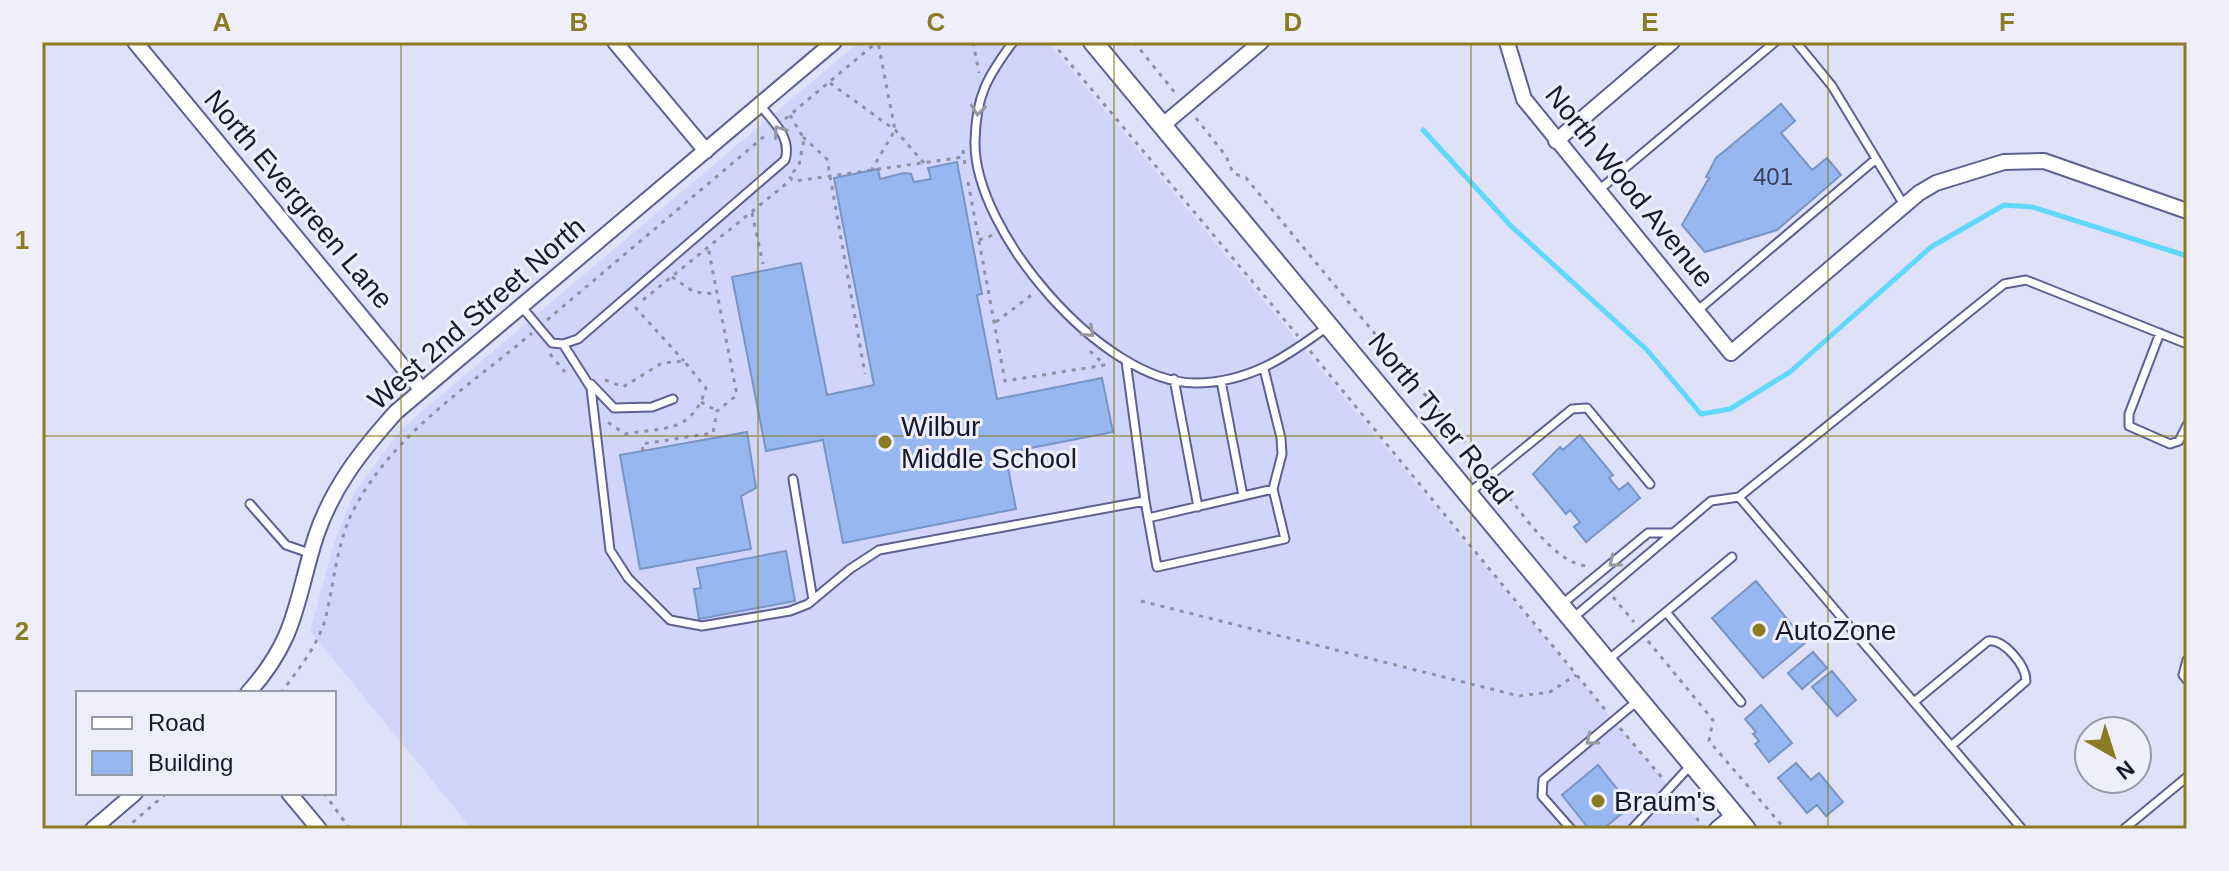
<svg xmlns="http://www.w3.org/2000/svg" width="2229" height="871" font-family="Helvetica,sans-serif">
  <rect width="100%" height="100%" fill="#dee1f8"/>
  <path fill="#d1d5fc" d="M859,42H1048L1704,829H472L310,631L335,540L354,493L401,429Z"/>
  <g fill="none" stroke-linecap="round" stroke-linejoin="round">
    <path stroke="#60d8fd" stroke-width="5" d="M1423,130L1511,226L1647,350L1701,414L1730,409L1790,372L1931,247L2004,205L2032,207L2187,256"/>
  </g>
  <path fill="#96b7f0" stroke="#7995c6" stroke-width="2" d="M1781,104L1795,121L1781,133L1812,170L1827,158L1841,175L1777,230L1705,252L1682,225L1709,178L1706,177L1716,158Z
    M957,162L982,294L977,295L997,399L1102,378L1113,432L1005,453L1016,509L843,543L823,440L766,451L732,277L801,263L827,395L874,385L834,178L878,169L880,179L904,173L911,174L914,182L931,179L928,168Z
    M747,432L756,488L741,496L751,549L640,569L620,455Z
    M1580,435L1613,475L1609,478L1619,490L1628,483L1640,498L1586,542L1574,527L1580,522L1570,510L1566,514L1533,474L1560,447L1563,450Z
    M786,551L795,601L699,619L694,589L701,588L697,568Z
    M1756,581L1806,642L1763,678L1712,618Z
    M1813,652L1827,668L1802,689L1788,673Z
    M1832,671L1856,700L1837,716L1812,687Z
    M1761,705L1792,743L1769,762L1755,744L1759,741L1753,734L1756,732L1745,719Z
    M1796,763L1811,780L1819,773L1843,802L1826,816L1817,805L1807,813L1778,778Z
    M1598,765L1631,806L1603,829H1589L1562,795Z"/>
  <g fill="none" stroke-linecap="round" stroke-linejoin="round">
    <defs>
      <path id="service" d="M1013,42C987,77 976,96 975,141C973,231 1103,383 1195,383C1249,383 1286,357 1327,327
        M1796,42L1832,86L1904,205
        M1599,190L1775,42
        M521,306L552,343L563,344L578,339L785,160C792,137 773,122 760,105
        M1697,311L1876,159
        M2160,333L2129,414V426L2170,444L2179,441L2187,425
        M563,344L591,388L610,550L628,578L670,620L702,626L790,611L808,604L850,569L879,550L1145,501L1126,361
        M1174,379L1198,507
        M1221,381L1243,496
        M591,384L614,408L652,407L673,399
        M793,479L813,600
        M1469,493L1572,409L1587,408L1650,484
        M1145,501L1157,567L1285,539L1273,489L1282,454L1281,438L1264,369
        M250,504L286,545L312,554
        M1148,518L1273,489
        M1561,605L1648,533H1673
        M1666,612L1732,557
        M1573,618L1711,501L1739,497
        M1608,660L1666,612L1741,702
        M2187,660L2183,675L2187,680
        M1914,702L1988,641C2004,639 2026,665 2026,681L1951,746
        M1571,829L1542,796L1543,780L1636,702
        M1632,829L1690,766
        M2022,829L1739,497L2004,284L2026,280L2187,344
        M2124,829L2187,777"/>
      <path id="minor" d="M135,42L422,390
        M615,42L706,151
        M1507,42L1524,99L1731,353L1919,193L1936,183L2004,162L2044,161L2187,211
        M1163,125L1261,42
        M1556,141L1672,42
        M248,693C298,637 295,602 316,536C333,486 362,450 396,412L834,42
        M289,793L319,829
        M93,829L135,793
        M1717,829L1734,815"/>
      <path id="secondary" d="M1093,42L1746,829"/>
    </defs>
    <use href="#service" stroke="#5e6092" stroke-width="11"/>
    <use href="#minor" stroke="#5e6092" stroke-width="18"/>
    <use href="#secondary" stroke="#5e6092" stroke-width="22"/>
    <path stroke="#8e91a6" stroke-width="3" stroke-dasharray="4 6" stroke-linecap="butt" d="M973,42L979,73
      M1052,42L1298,336
      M1134,42L1176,94
      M830,83L895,130L924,163
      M790,115L804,139L799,165L789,177L795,181L964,157
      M1196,118L1226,156L1233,173L1246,178L1485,467
      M785,119L877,42
      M803,137L827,159L865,374
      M963,150L965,166
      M871,171L895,130L878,42
      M968,182L1005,381L1105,365
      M752,213L763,264
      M979,240L993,235
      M672,277L694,292L717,294
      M643,300L792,179
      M635,307L684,361
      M547,320L767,134
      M996,322L1034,293
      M1090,351L1105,365
      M1310,351L1608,713
      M550,354L565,372
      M605,380L623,387L662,363L684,361L706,388C692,433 666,427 625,434L606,421
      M701,402L715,410
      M643,451L642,444L713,433L717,411L737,395L708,247
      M1497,482C1519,508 1554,565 1588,566
      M1613,597L1634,622
      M1141,601L1519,696L1550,692L1576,675
      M1648,641L1713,720L1709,741L1785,829
      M281,693C297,671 317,647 325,620C334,585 336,546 352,513C391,435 467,388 532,333
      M1620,728L1664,780
      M324,793L350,829
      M1677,795L1703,826
      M125,829L167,793"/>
    <use href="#service" stroke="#fff" stroke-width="7"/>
    <use href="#minor" stroke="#fff" stroke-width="14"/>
    <use href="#secondary" stroke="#fff" stroke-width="18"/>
  </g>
  <defs><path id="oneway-chevron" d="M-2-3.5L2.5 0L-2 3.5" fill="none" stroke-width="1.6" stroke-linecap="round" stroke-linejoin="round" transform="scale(2)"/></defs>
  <g stroke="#9798a0">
    <use href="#oneway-chevron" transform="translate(978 110) rotate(97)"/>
    <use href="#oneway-chevron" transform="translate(779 131) rotate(-125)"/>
    <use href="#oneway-chevron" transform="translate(1089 332) rotate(42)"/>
    <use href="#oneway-chevron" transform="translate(1614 562) rotate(141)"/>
    <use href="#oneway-chevron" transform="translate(1591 740) rotate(140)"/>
  </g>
  <path fill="none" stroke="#897c22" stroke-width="2" stroke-opacity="0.55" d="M401,42V829M758,42V829M1114,42V829M1471,42V829M1828,42V829M42,436H2187"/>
  <g fill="#897c22" stroke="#eeeffb" stroke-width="3">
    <circle cx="885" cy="442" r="8"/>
    <circle cx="1759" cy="630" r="8"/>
    <circle cx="1598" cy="801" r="8"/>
  </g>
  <g text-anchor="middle" stroke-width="6" stroke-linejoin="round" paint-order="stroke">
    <g font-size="24" fill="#38405e">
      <text x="1773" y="185">401</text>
    </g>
    <g font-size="28" fill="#18192d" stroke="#eeeffb">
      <text transform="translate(1630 186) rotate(51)" y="10">North Wood Avenue</text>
      <text transform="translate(299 199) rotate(50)" y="10">North Evergreen Lane</text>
      <text transform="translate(476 313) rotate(-41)" y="10">West 2nd Street North</text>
      <text transform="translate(1441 418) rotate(51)" y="10">North Tyler Road</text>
    </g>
    <g font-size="28" fill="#18192d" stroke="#eeeffb" text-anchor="start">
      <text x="901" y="436">Wilbur<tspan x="901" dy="32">Middle School</tspan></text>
      <text x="1775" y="640">AutoZone</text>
      <text x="1614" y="811">Braum's</text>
    </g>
  </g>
  <rect width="2229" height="871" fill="none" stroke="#eeeffb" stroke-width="88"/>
  <rect x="76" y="691" width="260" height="104" fill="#eeeffb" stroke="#9899a9" stroke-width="2"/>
  <rect x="92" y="717" width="40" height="12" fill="#ffffff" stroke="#9899a9" stroke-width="2"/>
  <text x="148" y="731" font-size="24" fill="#18192d">Road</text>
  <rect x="92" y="751" width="40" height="24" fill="#96b7f0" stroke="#9899a9" stroke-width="2"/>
  <text x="148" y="771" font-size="24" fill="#18192d">Building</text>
  <g transform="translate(2113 755) rotate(141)"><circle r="38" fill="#eeeffb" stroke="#9899a9" stroke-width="2"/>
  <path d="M0-6L14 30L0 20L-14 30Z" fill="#897c22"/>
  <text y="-12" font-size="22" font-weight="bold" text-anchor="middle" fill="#18192d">N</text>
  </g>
  <rect x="44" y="44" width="2141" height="783" fill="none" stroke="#897c22" stroke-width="3"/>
  <g font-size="26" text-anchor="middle" font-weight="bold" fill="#897c22">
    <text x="222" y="31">A</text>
    <text x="579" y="31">B</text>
    <text x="936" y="31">C</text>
    <text x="1293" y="31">D</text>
    <text x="1650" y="31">E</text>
    <text x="2007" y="31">F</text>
    <text x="22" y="249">1</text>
    <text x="22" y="640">2</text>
  </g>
</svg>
